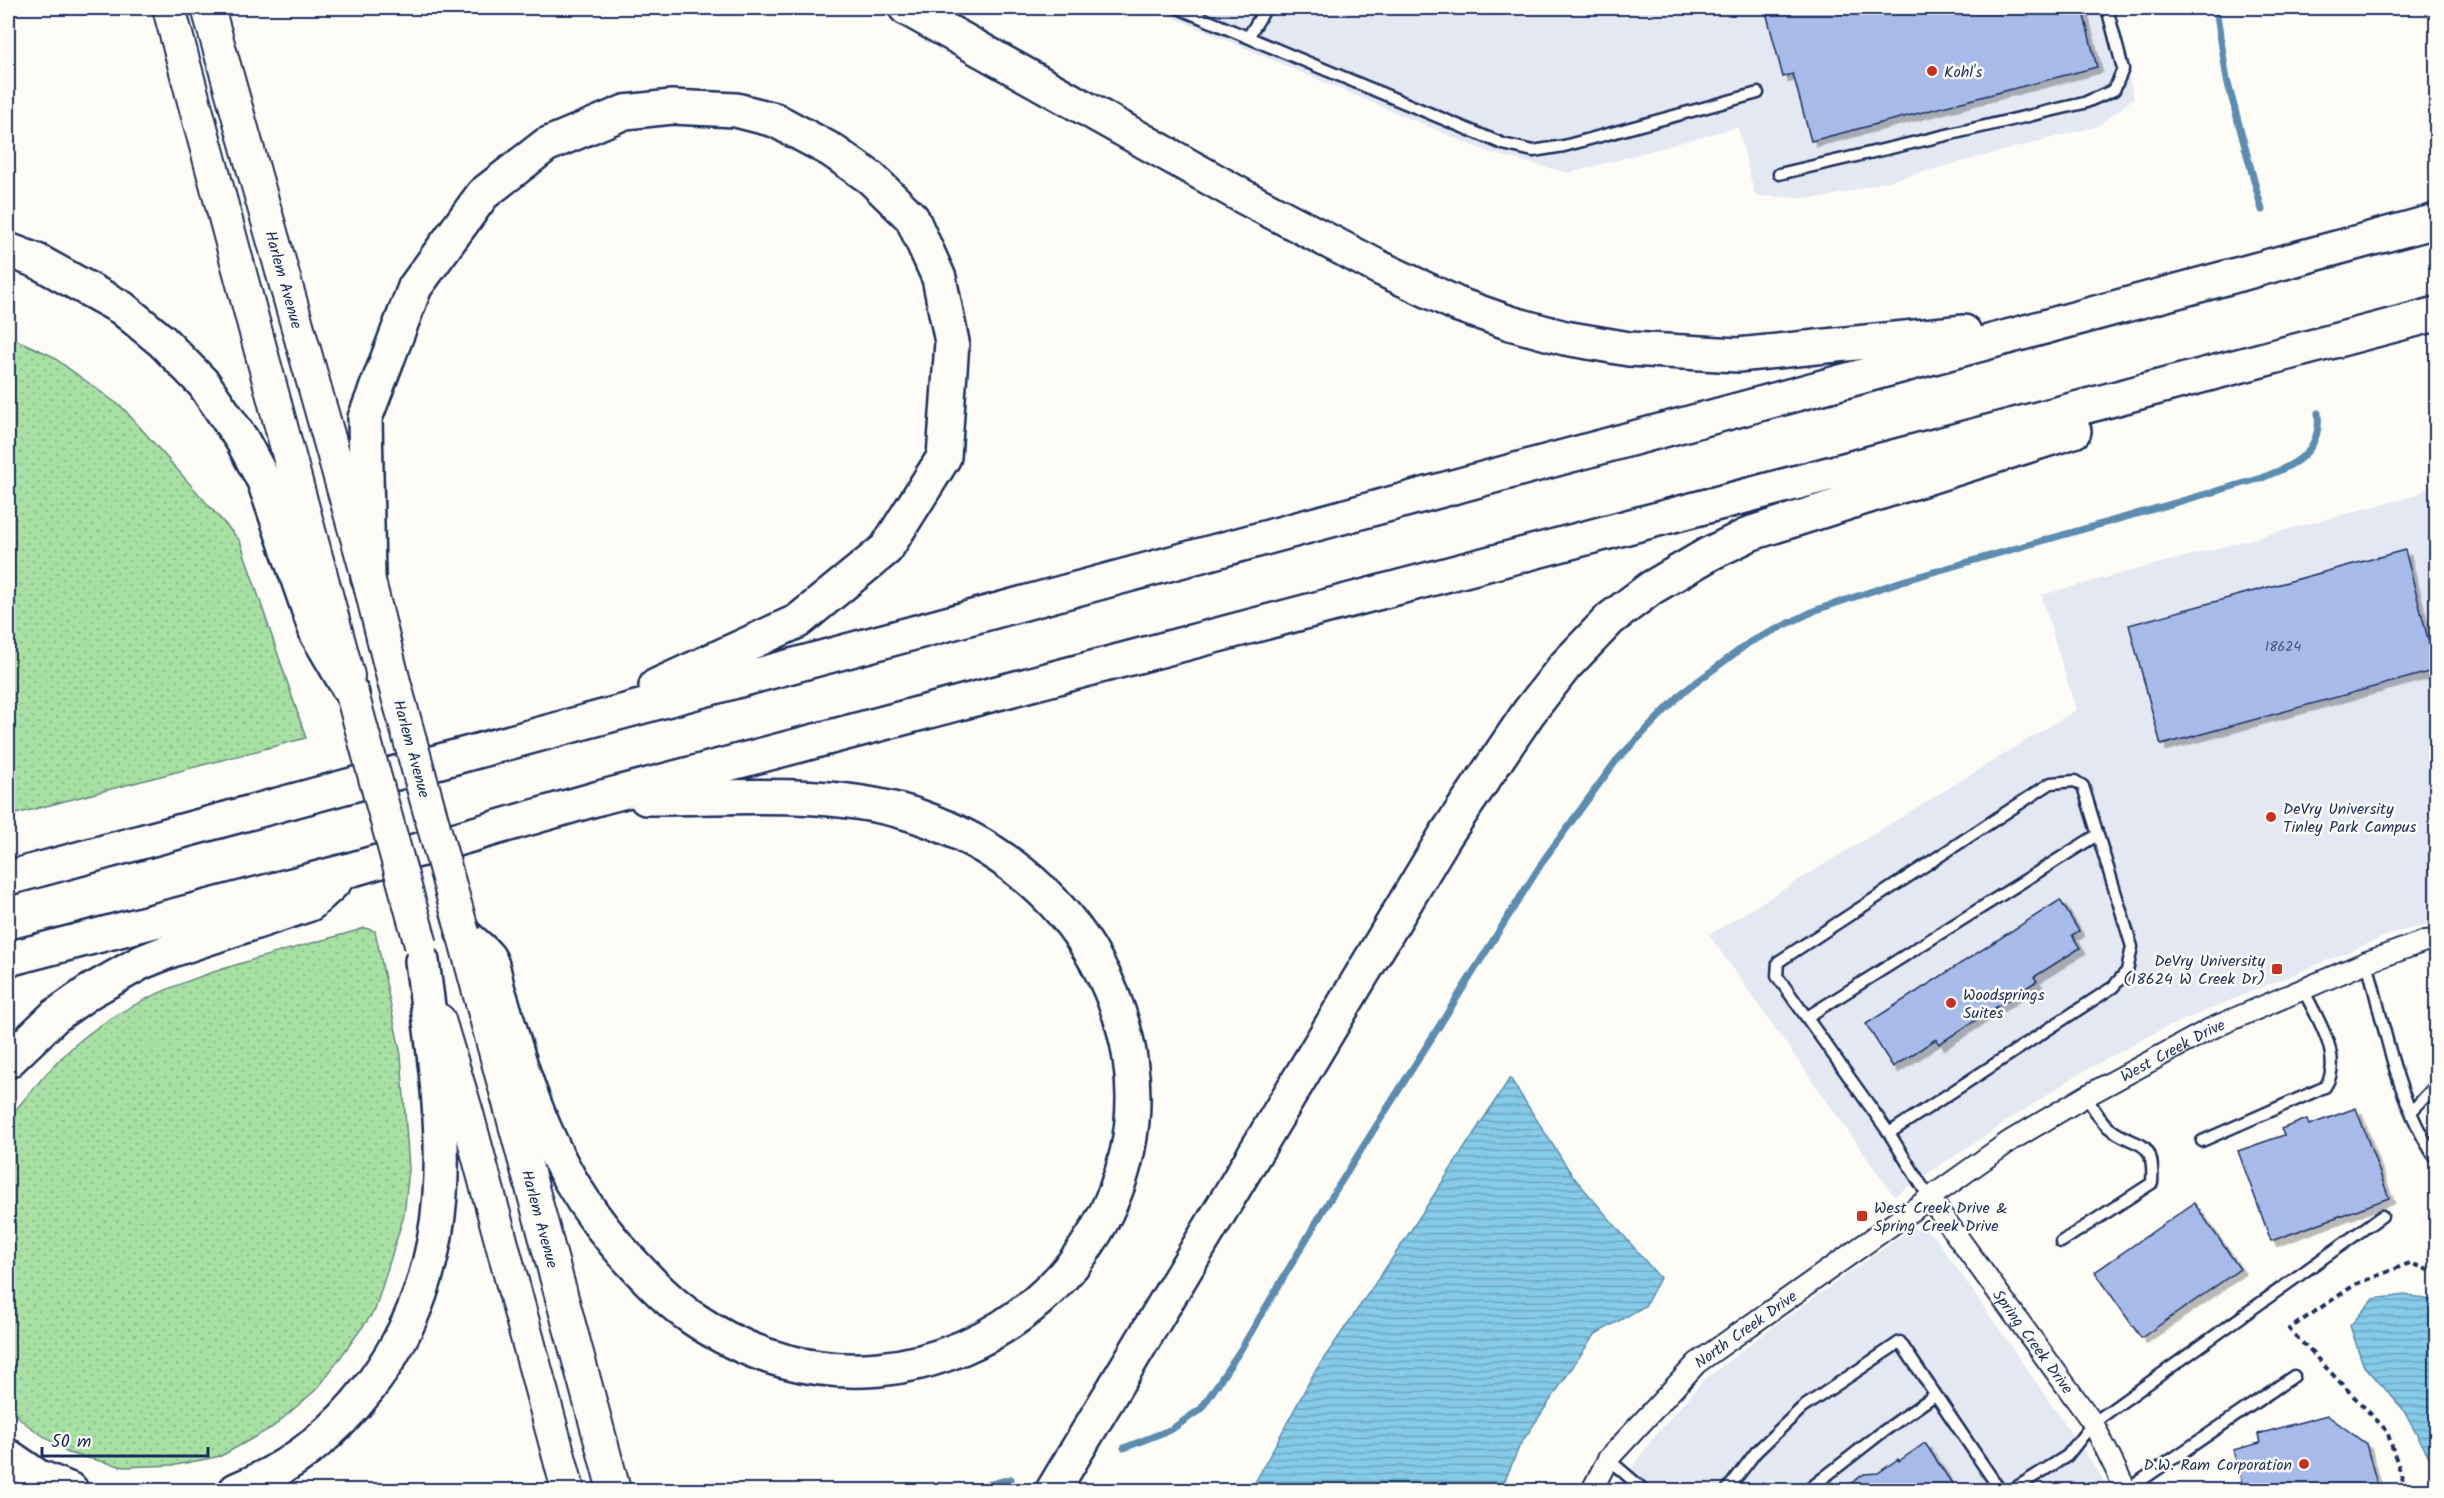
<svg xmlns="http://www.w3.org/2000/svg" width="2444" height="1498" font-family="Kalam,sans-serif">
  <defs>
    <pattern id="grass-dots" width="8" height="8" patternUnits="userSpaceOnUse" patternTransform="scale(1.5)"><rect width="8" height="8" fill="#a8dfa3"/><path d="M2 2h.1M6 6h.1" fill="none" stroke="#90c08f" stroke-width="1.8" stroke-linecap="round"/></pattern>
    <pattern id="water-rules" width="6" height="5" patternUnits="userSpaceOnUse" patternTransform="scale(1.5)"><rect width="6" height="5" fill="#86cbe7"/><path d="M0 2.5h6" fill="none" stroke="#6da5be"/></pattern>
    <filter id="shadow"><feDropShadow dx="5.5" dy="5.5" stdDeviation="0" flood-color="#0004"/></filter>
  </defs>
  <rect width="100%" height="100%" fill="#fdfcf7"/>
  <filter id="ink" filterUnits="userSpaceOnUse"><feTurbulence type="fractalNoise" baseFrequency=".0167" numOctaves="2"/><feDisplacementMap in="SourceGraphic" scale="12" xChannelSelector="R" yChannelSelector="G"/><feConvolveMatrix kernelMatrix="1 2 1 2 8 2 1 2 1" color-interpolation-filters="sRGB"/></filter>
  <g filter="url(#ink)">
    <path fill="#e3e8f3" d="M1151,8H2112L2134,98L2098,126L1823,198L1755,196L1738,127L1569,173L1490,153Z
      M2436,482V924L2396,932L2164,1028L2077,1075L1894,1196L1709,935L2076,710L2041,595L2417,495Z
      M1911,1229L1927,1230L1938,1241L2101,1476L2108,1490H1617L1650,1442L1703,1381L1767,1331Z"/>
    <path fill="url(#grass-dots)" stroke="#628780" stroke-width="1.5" d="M8,336L50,355L123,408L240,541L306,738L8,816Z
      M365,928L375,931L401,1055L409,1169L404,1215L375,1310L318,1388L273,1427L221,1456L176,1465L124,1467L68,1453L26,1424L8,1407V1119C31,1092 54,1062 82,1039C160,976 272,956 365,928Z"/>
    <path fill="url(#water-rules)" stroke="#5b8db0" stroke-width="1.5" d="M1510,1078L1572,1175L1660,1278L1645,1306L1594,1335L1520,1445L1501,1490H1251L1314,1373L1402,1244Z
      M2405,1295L2436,1301V1469L2402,1408L2363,1364L2350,1326L2373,1299Z"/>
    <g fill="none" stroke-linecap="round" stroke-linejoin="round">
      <path stroke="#5b8db0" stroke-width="7" d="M2216,8L2227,80L2262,210
        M1124,1448L1172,1429L1201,1409L1241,1349L1329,1201L1545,858L1616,761L1682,693L1750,642L1816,610L1902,581L2262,478C2294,465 2322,453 2318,413
        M968,1490L1011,1479"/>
    </g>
    <path fill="#a6bbe9" stroke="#1b2f5e" stroke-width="1.5" filter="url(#shadow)" d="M1765,8H2082L2097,67L1811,141L1793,74L1783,77Z
      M2405,550L2436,670L2161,745L2129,625Z
      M2060,900L2079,931L2072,935L2080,948L2034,977L2037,981L1939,1044L1936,1039L1893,1067L1866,1024Z
      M2356,1108L2389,1198L2271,1241L2238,1151L2284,1135L2281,1129L2307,1119L2309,1125Z
      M2194,1203L2240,1269L2141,1338L2095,1272Z
      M2327,1415L2366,1444L2379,1491H2244L2233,1450L2260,1443L2258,1434Z
      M1925,1443L1957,1491H1840L1864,1474L1878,1473L1898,1459L1899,1461Z"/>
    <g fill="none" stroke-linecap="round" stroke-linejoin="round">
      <defs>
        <path id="service" d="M1178,8L1503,144L1533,151L1564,146L1758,93
          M1248,37L1266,8
          M1779,174L2084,103L2114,90L2123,69L2107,8
          M2367,962C2385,1029 2397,1101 2436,1159
          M1807,1017L2097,835
          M2411,1112L2436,1085
          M1889,1133L2113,987L2127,971L2132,947L2083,786L2075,781L2051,783L1778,962L1777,976L1889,1133L1930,1199
          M2202,1141L2325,1087C2345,1058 2316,1017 2303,989
          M2061,1242L2152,1183C2155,1134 2136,1150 2108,1127C2099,1119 2092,1106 2086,1096
          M1608,1459L1644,1490
          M1727,1490L1756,1452L1802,1408L1900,1342L2000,1490
          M1808,1490L1881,1433L1935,1395
          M2012,1490L2067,1456L2093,1423L2382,1216
          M2127,1490L2294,1376"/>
        <g id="minor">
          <path id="s1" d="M1930,1199L2093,1423L2126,1490"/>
          <path id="s2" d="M1592,1490L1608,1459L1697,1363L2010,1141L2086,1096L2210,1029L2367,962L2425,941L2436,940"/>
        </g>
        <g id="primary">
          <path d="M169,8L348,676"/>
          <path id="s3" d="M208,8L368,577L394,682"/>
          <path id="s4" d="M463,933L614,1490"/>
          <path d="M439,1020L466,1110L568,1490"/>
        </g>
        <path id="motorway" d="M906,8L1244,197L1380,268L1459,305L1510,323L1565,338L1629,349L1738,355L1964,332
          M8,250L37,261L122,308L162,341L204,384L242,440L264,481L317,634L352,694
          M368,577L365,418L415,287L483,194L546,145L625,112L672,107L736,110L775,120L831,150L871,178L912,218L939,278L952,342L944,457L886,549L798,621L656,686
          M8,878L2436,221
          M463,933C470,941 481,948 488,957C494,965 495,980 498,990C507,1017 514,1045 523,1072C549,1151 582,1211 640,1271C656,1288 672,1304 691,1317C934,1486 1240,1221 1096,961C1058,892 994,843 920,817C837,788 733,798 646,798
          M8,959L346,871L599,798L2436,314
          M8,1061L55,1016L89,992L142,962L172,950L310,904L335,881
          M8,1456L37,1476L71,1490
          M236,1490C289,1469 333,1435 368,1389C470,1255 442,1115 422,961
          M1053,1490L1445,836L1529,712L1565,666L1610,619L1651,588L1709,554L1752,533L2074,431"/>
      </defs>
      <use href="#service" stroke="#1b2f5e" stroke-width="15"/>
      <use href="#minor" stroke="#1b2f5e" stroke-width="24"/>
      <use href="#primary" stroke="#1b2f5e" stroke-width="36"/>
      <use href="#motorway" stroke="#1b2f5e" stroke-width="38"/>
      <path stroke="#1b2f5e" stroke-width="4" stroke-dasharray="6 4.5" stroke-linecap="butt" d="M2406,1490L2387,1431L2289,1329L2356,1284L2410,1263L2436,1273"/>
      <use href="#service" stroke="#fdfcf7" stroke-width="10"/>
      <use href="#minor" stroke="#fdfcf7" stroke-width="20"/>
      <use href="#primary" stroke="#fdfcf7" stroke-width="32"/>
      <use href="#motorway" stroke="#fdfcf7" stroke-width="33"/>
      <defs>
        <g id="primary-bridge">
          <path id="s5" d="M394,682L463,933"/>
          <path d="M352,694L421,945"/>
        </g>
      </defs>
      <use href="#primary-bridge" stroke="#1b2f5e" stroke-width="36" stroke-linecap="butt"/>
      <use href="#primary-bridge" stroke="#fdfcf7" stroke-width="32"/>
    </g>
  </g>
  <g fill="#c8321e" stroke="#fdfcf7" stroke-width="2">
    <circle cx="1932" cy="71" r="6"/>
    <circle cx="2271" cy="817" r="6"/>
    <rect x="2271" y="963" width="12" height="12" rx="3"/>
    <circle cx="1951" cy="1003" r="6"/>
    <rect x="1856" y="1210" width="12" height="12" rx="3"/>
    <circle cx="2304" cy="1464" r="6"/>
  </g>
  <g text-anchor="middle" stroke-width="5" stroke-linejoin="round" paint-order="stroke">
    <g font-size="14" fill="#3e5281">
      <text x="2283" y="651">18624</text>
    </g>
    <g font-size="16" fill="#1b2f5e" stroke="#fdfcf7" text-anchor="start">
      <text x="1944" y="77">Kohl's</text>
      <text x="2283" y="814">DeVry University<tspan x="2283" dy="18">Tinley Park Campus</tspan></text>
      <text x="2265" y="966" text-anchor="end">DeVry University<tspan x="2265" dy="18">(18624 W Creek Dr)</tspan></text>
      <text x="1963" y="1000">Woodsprings<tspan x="1963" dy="18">Suites</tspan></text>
      <text x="1874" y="1213">West Creek Drive &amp;<tspan x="1874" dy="18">Spring Creek Drive</tspan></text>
      <text x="2292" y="1470" text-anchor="end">D.W. Ram Corporation</text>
    </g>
    <g font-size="16" fill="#1b2f5e" stroke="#fdfcf7">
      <text dy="6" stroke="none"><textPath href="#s3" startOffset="282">Harlem Avenue</textPath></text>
      <text dy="6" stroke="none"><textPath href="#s5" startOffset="69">Harlem Avenue</textPath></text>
      <text dy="6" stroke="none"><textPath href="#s2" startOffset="736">West Creek Drive</textPath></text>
      <text dy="6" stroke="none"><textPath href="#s4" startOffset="296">Harlem Avenue</textPath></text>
      <text dy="6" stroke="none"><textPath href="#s2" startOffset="225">North Creek Drive</textPath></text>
      <text dy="6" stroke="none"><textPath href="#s1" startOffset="176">Spring Creek Drive</textPath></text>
    </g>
  </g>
  <rect width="2444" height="1498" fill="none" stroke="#fdfcf7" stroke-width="30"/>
  <rect x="15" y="15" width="2414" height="1468" fill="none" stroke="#1b2f5e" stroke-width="2" filter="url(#ink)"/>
  <path d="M42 1447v9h166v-9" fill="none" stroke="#1b2f5e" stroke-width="3"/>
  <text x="51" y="1447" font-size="18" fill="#1b2f5e" stroke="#fdfcf7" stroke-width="4.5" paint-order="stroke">50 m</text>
</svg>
